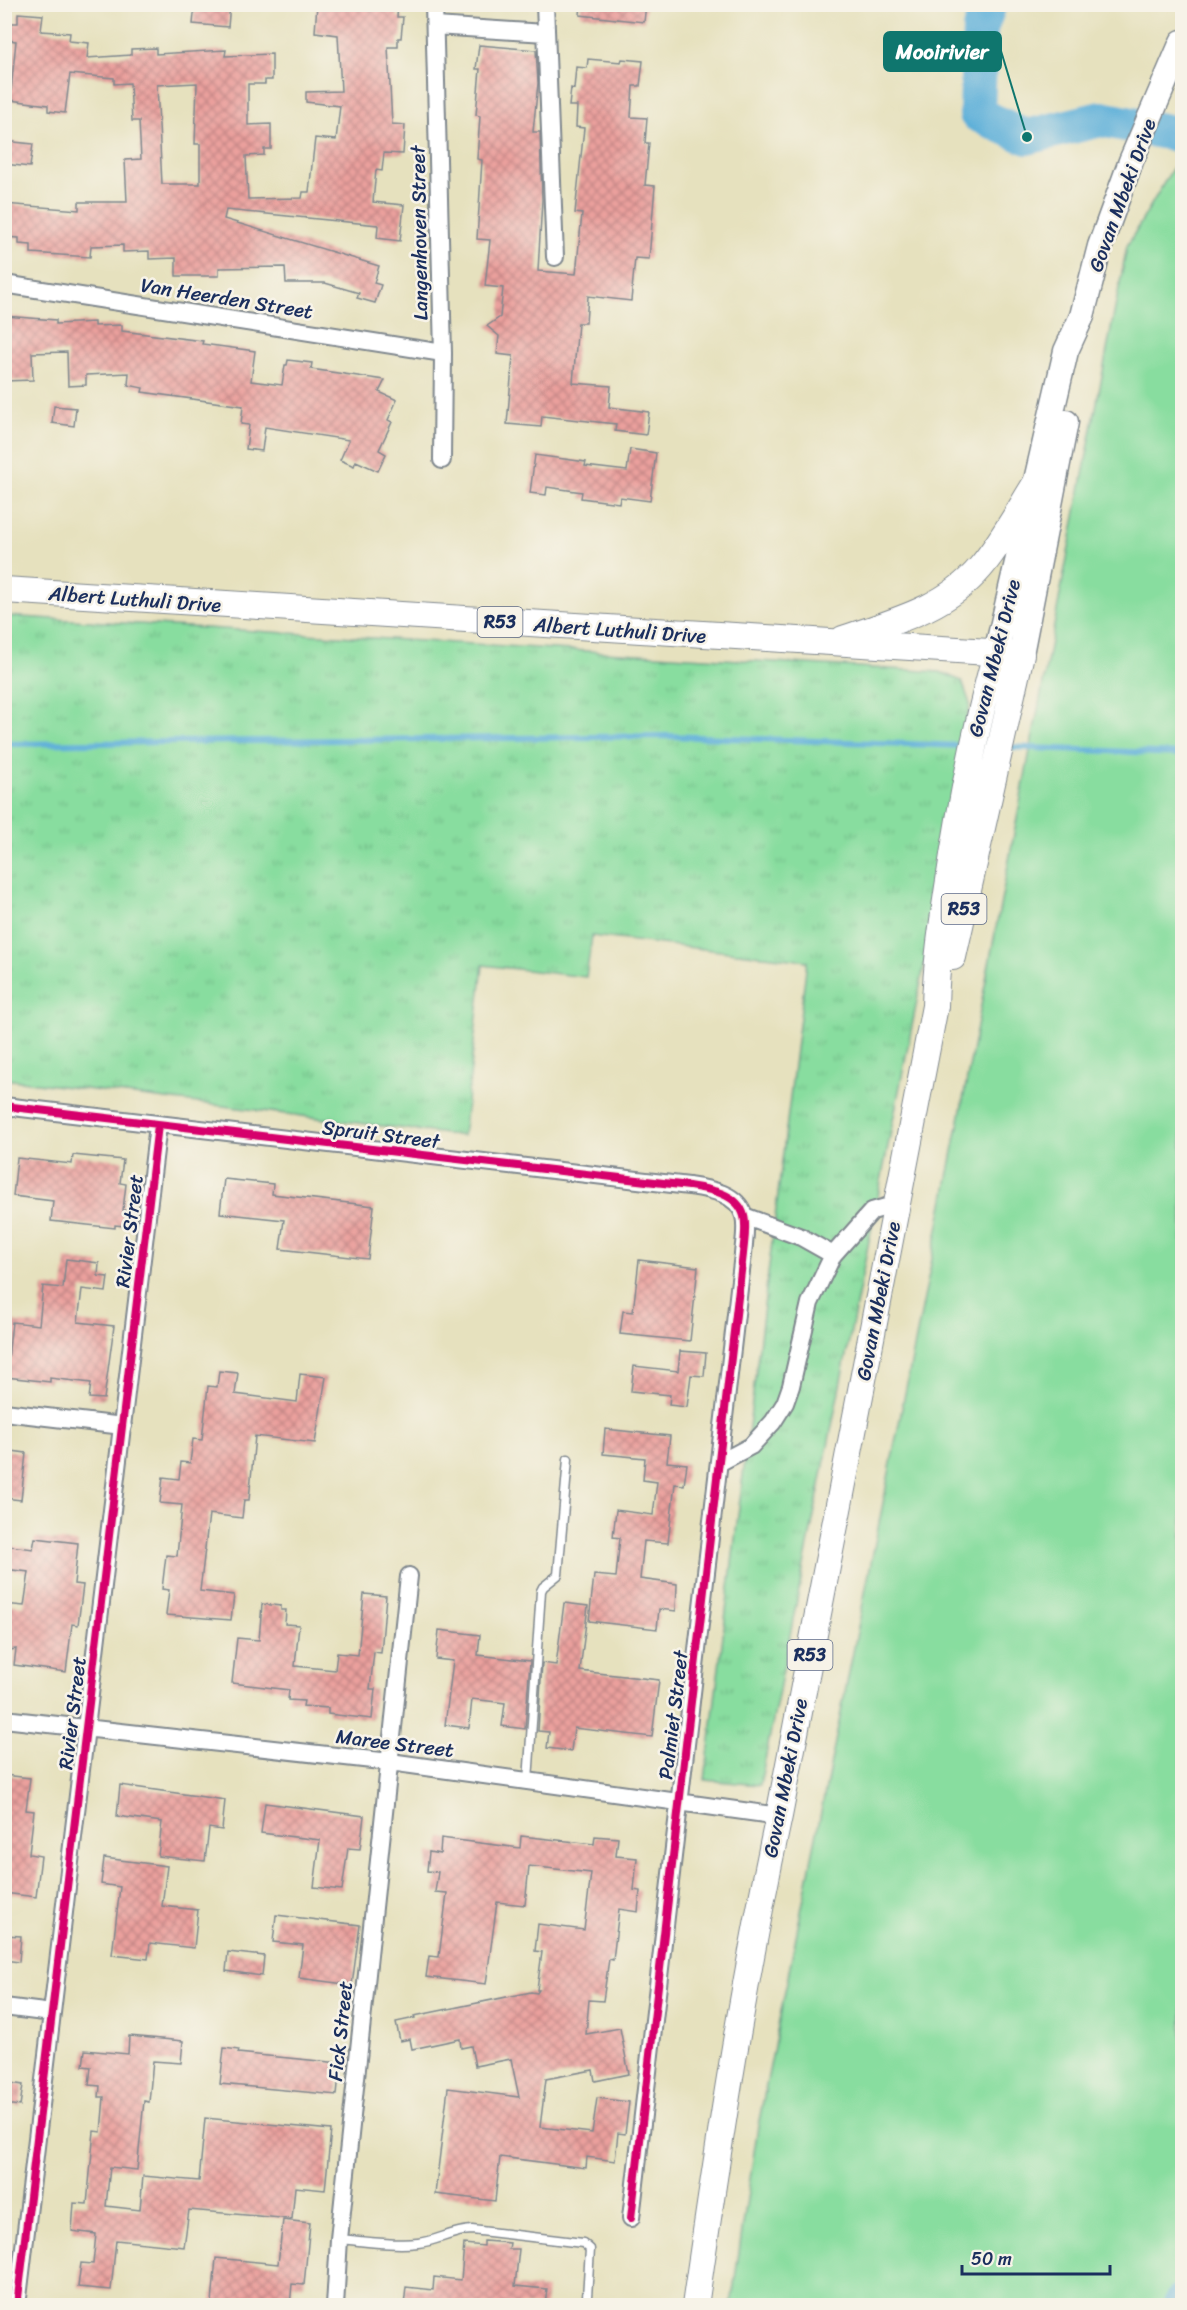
<svg xmlns="http://www.w3.org/2000/svg" width="1187" height="2310" font-family="Sriracha,sans-serif">
  <defs>
    <pattern id="grass-tufts" width="24" height="20" patternUnits="userSpaceOnUse" patternTransform="scale(1.5)"><rect width="24" height="20" fill="#88dd9f"/><path d="M3 7l-1-3M5 7V3M7 7l1-3M15 17l-1-3M17 17v-4M19 17l1-3" fill="none" stroke="#75be8b"/></pattern>
    <pattern id="building-cross-hatch" width="8" height="8" patternUnits="userSpaceOnUse" patternTransform="scale(1.5)"><rect width="8" height="8" fill="#eba09d"/><path d="M0 0l8 8M0 8l8-8" fill="none" stroke="#be8383"/></pattern>
  </defs>
  <rect width="100%" height="100%" fill="#f7f3e8"/>
  <filter id="ink" filterUnits="userSpaceOnUse"><feTurbulence type="fractalNoise" baseFrequency=".0167" numOctaves="2"/><feDisplacementMap in="SourceGraphic" scale="12" xChannelSelector="R" yChannelSelector="G"/><feConvolveMatrix kernelMatrix="1 2 1 2 8 2 1 2 1" color-interpolation-filters="sRGB"/></filter>
  <filter id="wash" filterUnits="userSpaceOnUse"><feTurbulence type="fractalNoise" baseFrequency=".008" numOctaves="4" result="noise"/><feDisplacementMap in="SourceGraphic" scale="24" xChannelSelector="R" yChannelSelector="G"/><feGaussianBlur stdDeviation="1.35" result="paint"/><feColorMatrix in="noise" values="0 0 0 0 0 0 0 0 0 0 0 0 0 0 0 0 0 1.4 0 .05"/><feComposite in="paint" operator="in"/></filter>
  <g filter="url(#wash)">
    <rect width="100%" height="100%" fill="#e6e1be"/>
    <path fill="url(#grass-tufts)" stroke="#52867e" stroke-width="1.5" d="M4,616L940,672L962,681L970,704L937,901L760,1785L705,1780L807,961L592,936L586,977L483,965L463,1136L5,1079Z"/>
    <path fill="#88dd9f" stroke="#52867e" stroke-width="1.5" d="M1182,152V2305H731L758,2126L941,1214L1127,246Z"/>
    <g fill="none" stroke-linecap="round" stroke-linejoin="round">
      <path stroke="#5eb0d9" stroke-width="6" d="M4,744L668,736L967,746
        M1007,747L1182,754"/>
      <path stroke="#5eb0d9" stroke-width="36" d="M989,4L980,29L977,114L1027,137L1101,119L1182,135
        M1181,2306L1182,2302"/>
    </g>
    <g id="blocks">
      <path fill="url(#building-cross-hatch)" fill-rule="evenodd" d="M195,4H230L228,27L193,24Z
        M317,4H398L397,17H403L401,38H398V47H388L392,124L405,125L403,154L384,153L382,171L376,170L373,202L404,205L400,241L377,238L378,225L226,210L224,219L379,266L374,283L381,285L375,303L357,298L359,293L325,283H286L285,267L219,268V276H176V258L149,259V251L123,252V245L91,246L90,257L31,253V245L19,244V238L4,237V204L79,210V202H127L125,160L141,159L139,121H132L130,83L114,84V78L70,74L65,113L48,111V105L10,100L16,41L7,40L9,23H18V13L43,15L41,31L70,33L69,41L89,43L87,58L131,55V49L156,48V54L226,50L225,56L272,54V80H265V84H248V125L271,124V149H264V155L246,156L248,199L302,198L303,192H309L315,138L336,140L340,106L306,102V92L341,91L338,35L315,32ZM197,83L195,144H200V184H162L157,85Z
        M581,4H646L644,22L580,15Z
        M479,45L536,50L538,83L533,132H540L542,200L538,271L576,274L582,214L575,213L584,128L576,127L577,106H569L571,88L574,89L576,67L587,68L588,59L621,62L622,59L643,61L640,86H633L631,117L647,118L645,143H649L645,185L655,186L649,259L635,258L631,301L588,296L586,323H578L573,383L611,386L609,407L649,412L646,435L615,431L616,424L542,416L541,427L507,424L513,356L497,354L499,336L487,326L500,317L503,288L485,286L490,240L477,239L482,160L477,159L480,116L476,115L480,69H476Z
        M4,141L33,144L30,167L4,164Z
        M4,316L56,320V324L94,322V326L122,325V331L203,341L202,344L255,351L251,381L282,385L285,365H287L288,360L312,363L311,369L385,380L379,392L397,400L388,420L392,422L379,450L386,454L378,471L356,461L354,466L340,460L349,440L265,427L262,451L246,449L249,425L241,424L243,406L142,392L143,388L128,385L129,373L86,375V385L68,386L67,352L32,353L33,380L4,381Z
        M54,406L76,408L74,426L52,423Z
        M630,449L656,453L650,501L620,497L619,503L581,498L582,492L547,487L546,495L530,493L535,455L586,462L585,466L627,471Z
        M73,1155L123,1160L120,1183L126,1184L123,1210L137,1211L135,1227L115,1225V1228L51,1221L53,1201L13,1196L17,1158L72,1164Z
        M224,1179L273,1184L272,1194L374,1206L368,1259L280,1249L284,1220L220,1213Z
        M66,1259L99,1263L98,1276L108,1277L106,1292L82,1289L78,1322L114,1326L104,1399L89,1398L91,1383L50,1378V1382L6,1377L12,1322L39,1325L43,1286L63,1288Z
        M639,1260L698,1267L690,1341L620,1334L623,1311L633,1312Z
        M680,1351L706,1353L704,1376L691,1375L687,1407L669,1405L670,1395L631,1391L634,1366L678,1371Z
        M219,1371L238,1373L235,1394L297,1402L300,1374L326,1377L315,1443L255,1436L249,1500H244L242,1518L209,1514L200,1591L234,1595L231,1620L166,1615L169,1590L162,1589L166,1555L177,1556L182,1505L160,1503L163,1477L179,1479L181,1462L190,1463L193,1439L202,1440L208,1386L217,1387Z
        M605,1429L670,1436L667,1462L687,1464L684,1485L675,1484L668,1543L644,1541L640,1579L677,1584L676,1611L659,1609L657,1629L589,1621L594,1575L616,1577L620,1538L613,1537L616,1510L653,1515L657,1482L643,1480L645,1458L603,1454Z
        M4,1450L26,1453L21,1500L4,1498Z
        M35,1538L78,1543L74,1584L83,1585L78,1625L72,1624L66,1672L14,1665L16,1649L4,1651V1604L24,1606L29,1572L4,1569V1545L33,1549Z
        M364,1594L386,1596L381,1653L374,1652L370,1689H375L372,1719L328,1714V1708L303,1706L304,1701L288,1700L289,1690L232,1683L237,1638L259,1640L262,1604L281,1606V1610H286L285,1624L299,1625L295,1666L335,1670L337,1653L358,1655Z
        M564,1603L588,1606L580,1671L659,1680L652,1737L574,1728L571,1751L547,1748L549,1732L538,1731L542,1663L556,1665Z
        M439,1630L480,1635L478,1655L530,1661L525,1729L502,1726L505,1703L472,1699L469,1728L445,1725L453,1661L436,1659Z
        M4,1775L30,1778L26,1810L34,1811L29,1854L41,1856L36,1897L4,1893Z
        M120,1785L225,1800L222,1830L209,1828L205,1861L158,1856L162,1822L117,1816Z
        M265,1803L364,1816L360,1849L348,1848L342,1890L314,1887L320,1840L261,1833Z
        M521,1836L594,1844L595,1836L618,1838L616,1856L637,1858L634,1890L640,1891L638,1912L619,1909L613,1960L609,1959L603,2001L589,2000L586,2034L620,2028L629,2074L595,2081L593,2070L546,2079L540,2127L592,2133L597,2098L629,2102L625,2134L618,2133L615,2161L587,2157L586,2168L500,2157L495,2201L435,2194L448,2088L519,2097L511,2059L475,2066L471,2046L461,2048L460,2039L412,2049L410,2039L400,2041L396,2022L415,2018L414,2016L531,1992L537,1993L539,1990H537L542,1952L535,1951L538,1924L584,1930L591,1873L529,1866L525,1905L497,1902L486,1984L426,1977L429,1956L439,1957L447,1893L435,1892L438,1872L427,1871L429,1852L440,1854L441,1838L520,1848Z
        M104,1858L167,1866L162,1906L198,1910L194,1948L150,1943L148,1959L112,1955L120,1887L101,1884Z
        M276,1915L360,1925L352,1985L299,1978L303,1945L273,1942Z
        M4,1935L21,1936L19,1962L4,1960Z
        M228,1952L264,1956L262,1976L226,1971Z
        M129,2036L183,2041L181,2063L153,2061L149,2102L144,2101L137,2170L110,2167L106,2206L140,2210L143,2176L199,2181L205,2118L331,2130L325,2190L295,2187L292,2219L189,2210L184,2247L116,2240L111,2290L78,2287L81,2263L93,2264L96,2234L72,2231L74,2203L87,2204L94,2131L101,2132L104,2097H99L100,2086L89,2085L91,2067L83,2066L85,2050L128,2054Z
        M224,2048L239,2050L238,2053L340,2063L337,2095L220,2084Z
        M4,2082L23,2085L20,2106L4,2104Z
        M283,2220L310,2223L304,2285L292,2284L290,2306H237L212,2303L216,2258L278,2264Z
        M484,2241L510,2243L509,2249H519L515,2286L547,2289L545,2306H404L406,2287L433,2290L434,2277L461,2280L464,2244L484,2246Z"/>
    </g>
  </g>
  <g filter="url(#ink)">
    <use href="#blocks" fill-opacity="0" stroke="#80888e" stroke-width="1.5"/>
    <g fill="none" stroke-linecap="round" stroke-linejoin="round">
      <defs>
        <path id="lane" d="M528,1781L541,1591L543,1587L558,1575L568,1459
          M339,2239C364,2241 393,2246 418,2243C438,2241 451,2231 472,2230L583,2243L590,2249L587,2297"/>
        <path id="street" d="M434,4L443,353L442,460
          M545,4L555,257
          M435,26L546,33
          M4,284L443,353
          M4,1106L689,1186C709,1189 738,1193 744,1216C747,1227 744,1242 743,1254L631,2218
          M744,1216L801,1237L833,1255
          M4,1412L123,1426
          M719,1463L751,1446L773,1422L785,1403L791,1386L810,1303L833,1255L872,1211L897,1204
          M4,1719L390,1762L779,1816
          M4,2007L52,2013
          M17,2306L158,1125
          M335,2306L339,2239L409,1576"/>
        <path id="secondary" d="M996,653L1066,351L1082,316L1100,246L1131,161L1182,42
          M1021,654L1066,422"/>
        <path id="primary" d="M4,590L1021,654L953,957
          M843,639C892,622 945,609 980,568C1000,545 1019,510 1036,483
          M695,2306C719,2141 744,1978 779,1816L935,1006C936,965 942,926 948,887C960,807 975,730 996,653"/>
      </defs>
      <use href="#lane" stroke="#80888e" stroke-width="11"/>
      <use href="#street" stroke="#80888e" stroke-width="20"/>
      <use href="#secondary" stroke="#80888e" stroke-width="27"/>
      <use href="#primary" stroke="#80888e" stroke-width="28"/>
      <use href="#lane" stroke="#fff" stroke-width="8"/>
      <use href="#street" stroke="#fff" stroke-width="16"/>
      <use href="#secondary" stroke="#fff" stroke-width="24"/>
      <use href="#primary" stroke="#fff" stroke-width="26"/>
      <defs>
        <path id="cycleway" d="M4,1106L689,1186C709,1189 738,1193 744,1216C747,1227 744,1242 743,1254L631,2218
          M17,2306L158,1125"/>
      </defs>
      <use href="#cycleway" stroke="#f7f3e8" stroke-width="11"/>
      <use href="#cycleway" stroke="#d6006c" stroke-width="8"/>
    </g>
  </g>
  <g text-anchor="middle" stroke-width="5" stroke-linejoin="round" paint-order="stroke">
    <g fill="#f7f3e8" stroke="#5d6a87" stroke-width="1.5">
      <rect x="477.5" y="607" width="45" height="30" rx="4.5"/>
      <rect x="941.5" y="894" width="45" height="30" rx="4.5"/>
      <rect x="787.5" y="1640" width="45" height="30" rx="4.5"/>
    </g>
    <g font-size="18" font-weight="bold" fill="#1b2f5e">
      <text x="500" y="628">R53</text>
      <text x="964" y="915">R53</text>
      <text x="810" y="1661">R53</text>
    </g>
    <g font-size="20" fill="#1b2f5e" stroke="#f7f3e8">
      <text transform="translate(1122 195) rotate(-70)" y="7">Govan Mbeki Drive</text>
      <text transform="translate(419 233) rotate(-91)" y="7">Langenhoven Street</text>
      <text transform="translate(227 298) rotate(9)" y="7">Van Heerden Street</text>
      <text transform="translate(135 599) rotate(4)" y="7">Albert Luthuli Drive</text>
      <text transform="translate(620 630) rotate(4)" y="7">Albert Luthuli Drive</text>
      <text transform="translate(994 658) rotate(-76)" y="7">Govan Mbeki Drive</text>
      <text transform="translate(381 1134) rotate(7)" y="7">Spruit Street</text>
      <text transform="translate(129 1231) rotate(-83)" y="7">Rivier Street</text>
      <text transform="translate(878 1301) rotate(-79)" y="7">Govan Mbeki Drive</text>
      <text transform="translate(72 1713) rotate(-83)" y="7">Rivier Street</text>
      <text transform="translate(673 1715) rotate(-83)" y="7">Palmiet Street</text>
      <text transform="translate(395 1743) rotate(7)" y="7">Maree Street</text>
      <text transform="translate(785 1778) rotate(-79)" y="7">Govan Mbeki Drive</text>
      <text transform="translate(340 2031) rotate(-84)" y="7">Fick Street</text>
    </g>
  </g>
  <path fill="none" stroke="#0f766e" stroke-width="2" d="M1027 137L1001 51"/>
  <circle fill="#0f766e" stroke="#f7f3e8" stroke-width="2" cx="1027" cy="137" r="6"/>
  <rect fill="#0f766e" stroke="#0f766e" stroke-width="2" x="884" y="32" width="117" height="39" rx="6"/>
  <g font-size="21" text-anchor="middle" font-weight="bold" fill="#fff">
    <text x="942" y="59">Mooirivier</text>
  </g>
  <rect width="1187" height="2310" fill="none" stroke="#f7f3e8" stroke-width="24"/>
  <path d="M962 2265v9h148v-9" fill="none" stroke="#1b2f5e" stroke-width="3"/>
  <text x="971" y="2265" font-size="18" fill="#1b2f5e" stroke="#f7f3e8" stroke-width="4.5" paint-order="stroke">50 m</text>
</svg>
